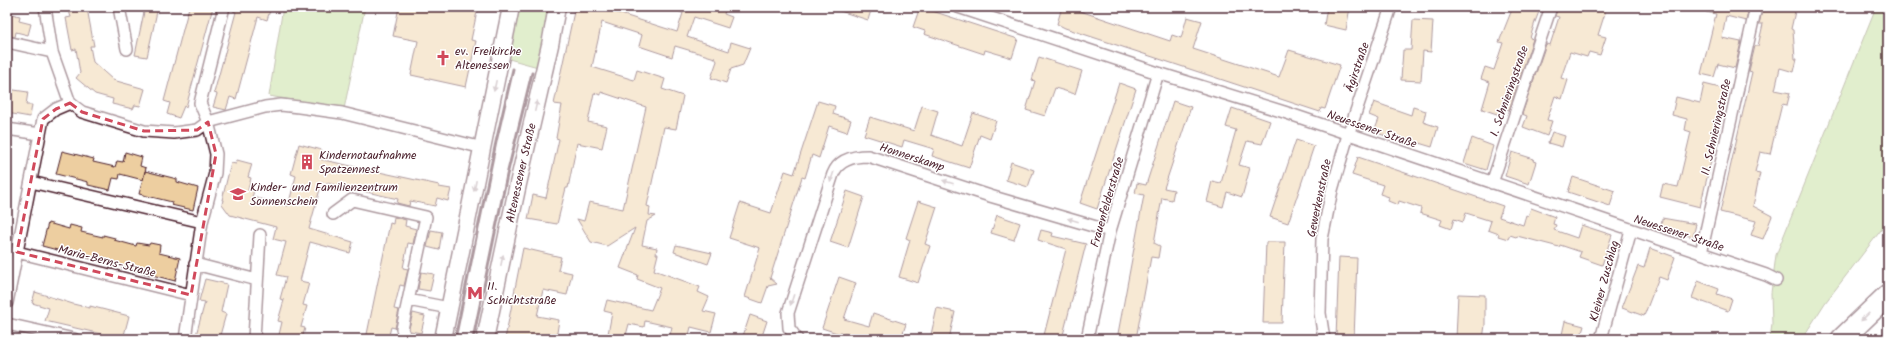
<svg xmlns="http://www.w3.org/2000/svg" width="1895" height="346" font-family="Kalam,sans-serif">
  <rect width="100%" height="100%" fill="#fff"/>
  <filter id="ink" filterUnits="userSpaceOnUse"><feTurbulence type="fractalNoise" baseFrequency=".025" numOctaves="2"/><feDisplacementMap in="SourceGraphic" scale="8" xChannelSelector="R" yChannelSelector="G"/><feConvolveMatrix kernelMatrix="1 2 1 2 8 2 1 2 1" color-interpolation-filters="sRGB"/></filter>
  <g filter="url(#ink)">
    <path fill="#bcd990" stroke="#837c5e" d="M283,7H365L344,109L269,96Z
      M519,7H551L538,67L509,59Z
      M1876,7H1888V221L1825,303L1802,339H1770L1772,324L1771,293L1776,255Z"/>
    <path fill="#edcea0" stroke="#4a1f2b" d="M145,7H158L147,57L135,55Z
      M189,7H213L186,107L184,106L179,118L167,114L170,103L164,101Z
      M233,7H271L267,20L258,17L236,99L230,97L226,110L213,107L217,94L214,93L236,12L233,11Z
      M399,7H478L471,40L476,41L466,87L411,75L418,41L393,36Z
      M575,7H599L677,32L683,13L671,9L672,7H726L724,14L732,17L728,28L694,17L687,37L729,51L731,42L750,48L743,65L731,69L726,83L711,78L717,61L715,58L675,46L672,57L639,46L642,35L602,22L592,67L634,80L637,70L665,79L662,89L683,96L676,129L664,127L647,206L650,207L649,215L656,216L647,221L642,245L657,248L656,254H658L654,270L700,287L698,292L709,297L703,311L716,314L711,332L691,327L688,339H669L672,327L645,321L644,327L629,324L625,339H607L612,313L604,311L607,300L651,310L660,288L637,279L638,275L620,268L635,228L607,246L591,242L577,219L584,221L589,202L623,209L646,107L601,92V95L594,93L588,122L607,126L602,148L577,143L568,188H566L557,224L528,219L533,195L546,198L559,139L556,138L562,105L554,104Z
      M834,7H872L868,20L834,9Z
      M920,7L1018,39L1012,58L985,50L984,54L924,34L925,31L913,27Z
      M1062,7H1068L1170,41L1172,35L1181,38L1187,17L1202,21L1193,49L1279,77L1289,50L1340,65L1325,109L1321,108L1320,112L1065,28L1057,24Z
      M1327,7H1350L1346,30L1324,25Z
      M1513,7H1544L1543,10L1540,9L1535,22L1530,38L1533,39L1509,110L1506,109L1503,116L1482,109L1490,82L1481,79L1485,67L1494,70L1503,43L1499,42Z
      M1558,7H1597L1606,10L1598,35L1606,37L1600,55L1589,52L1587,57L1570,52L1561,78L1568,80L1562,99L1555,96L1547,120L1552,121L1547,136L1523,127L1527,116L1522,114L1546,44L1550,45L1559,17L1555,16Z
      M1706,7H1749L1746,21L1726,16L1722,38L1741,42L1735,68L1718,64L1714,77L1701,74L1716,14L1706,12Z
      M1763,7H1796L1791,29L1793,30L1795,59H1797L1794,72L1780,68L1775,90L1790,93L1787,105L1782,104L1770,154L1760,152L1755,172L1760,173L1753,206L1772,216L1763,239L1751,235L1756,221L1720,212L1752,72L1749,71L1755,46H1758L1763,24H1759Z
      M87,8L94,46H90L93,62L113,80L145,89L140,106L135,105L133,109L112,104L113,99L95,94L76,78L80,73L76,49L72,50L66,18L71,17L69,11Z
      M7,13L20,16L19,21L31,24L28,35L16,32L15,37L7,35Z
      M1413,20L1433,21L1431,52L1423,51L1421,81L1401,80L1403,50H1411Z
      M1039,57L1082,71L1075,94L1055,88L1045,116L1026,110L1035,81L1032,80Z
      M1119,83L1136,89L1097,209L1080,203Z
      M1704,84L1728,90L1700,207L1660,197L1663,184L1678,187L1691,132L1685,130L1687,119L1672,115L1676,97L1700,103Z
      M7,89L28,92L26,105H32L30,117L7,113Z
      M818,101L835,106L833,114L851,120L847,132L829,126L819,158L812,155L805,178L802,177L770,278L777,284L768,286L762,303L745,297L760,248L729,238L740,203L771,213L785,171L794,174Z
      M1173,101L1191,107L1164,188L1174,190L1172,200L1162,198L1154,243L1160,246L1158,258L1151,257L1136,339H1117L1144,195L1135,193L1137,183L1146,185Z
      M1374,102L1411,115L1413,107L1426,111L1423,122L1438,127L1432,147L1402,138L1401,141L1374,132L1379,119L1369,115Z
      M922,106L938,111L931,135L962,146L973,113L996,121L990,139L980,135L969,168L932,156L934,149L904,140L902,147L864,135L870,117L914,131Z
      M1232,108L1270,121L1262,144L1247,141L1239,165L1250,168L1242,197L1227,192L1223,207L1207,202L1212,181L1221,183L1236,130L1226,127Z
      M1552,132L1565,136L1562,147L1548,143Z
      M1472,138L1493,146L1486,170L1464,163Z
      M1296,140L1314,146L1288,223L1270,217Z
      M299,144L322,150L319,159L439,185V187L451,189L448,201L437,198L435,206L410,201L409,206L397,203L398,199L322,182L309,229L353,242L350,253L310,242L300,281L309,283L303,305L307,306L301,327L305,328L302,339H278L282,322L278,321L284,300L280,299L286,277L277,275L286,242L273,239L276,227L230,215L222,204L223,200H222L231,163L236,164L237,160L252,164L248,177L251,178L248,190L254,191L252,197L288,206L296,176L291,174Z
      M62,151L94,159L93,162L115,167L117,161L123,162L125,152L142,157L140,166L146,168L143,180L120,174L119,179L113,178L110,190L88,185V182L56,174Z
      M1512,152L1534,159L1533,161L1536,162L1529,184L1505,176Z
      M1358,157L1503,206L1499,217L1523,225L1526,215L1528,216L1531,208L1555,217L1553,224L1556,225L1554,230L1577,238L1581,225L1612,235L1602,265L1579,257L1581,252L1560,245L1559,247L1517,236L1516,237L1510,235L1508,239L1498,236L1499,234L1488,230L1491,221L1466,213L1463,222L1454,219L1451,229L1440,225L1442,220L1420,213L1421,208L1399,201L1398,205L1388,201L1389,197L1380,194L1383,185L1352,175Z
      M1011,162L1034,170L1028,187L1006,180Z
      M145,171L177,179V182L198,188L193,210L171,205L172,202L139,194Z
      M1573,177L1615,191L1610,206L1568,192Z
      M847,191L864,197L848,248L830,242Z
      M918,201L937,207L925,244L930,246L918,283L899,277L910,240L906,238Z
      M997,215L1020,223L1014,240L991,233Z
      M394,217L406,220L405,226L416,229L413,244L408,243L403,268L408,269L404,286L400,285L394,309L399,310L395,328L391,327L388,339H366L390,223L393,224Z
      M1662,218L1696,224L1693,237L1661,228Z
      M48,223L69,229L70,225L82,228L81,232L103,237V235L115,238L114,240L136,246L137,243L149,245L150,243L160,245L159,253L180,258L175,281L42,246Z
      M431,230L442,232L439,250L427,247Z
      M1041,230L1053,233L1052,236L1086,244L1062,339H1043L1066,249L1038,240Z
      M1266,242H1285L1282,323H1263Z
      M676,245L712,253L708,264L674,252Z
      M523,248L561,257L558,270L572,273L567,295L543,290L537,316L559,320L556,339H505Z
      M1650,248L1675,257L1667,280L1659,277L1644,316L1622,308L1638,266L1644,268Z
      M1339,257L1357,258L1354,339L1336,338Z
      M421,272L434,274L430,291L418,289Z
      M839,277L856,283L844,319L869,326L873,313L906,324L901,339H862L840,332V334L822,328Z
      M205,279L227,284L221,312L226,314L219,339H209L196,335L205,302L199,301Z
      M1698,281L1719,289L1717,294L1732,299L1728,311L1692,298Z
      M35,292L73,304L90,308V306L129,316L123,339L45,321L49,308L32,303Z
      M1458,294L1485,295V325L1483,339H1456Z
      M937,308L955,312L949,339H930Z
      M413,313L425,316L421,333L410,331L409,328Z
      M750,315L767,321L761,339H742Z
      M1565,321L1584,326L1580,339H1561Z"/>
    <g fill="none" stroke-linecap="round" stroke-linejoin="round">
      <defs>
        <path id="street" d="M119,7L127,49
          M958,7L1158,73L1284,112L1766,275L1776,280
          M7,42L52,52
          M70,103L82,112L144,131L174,133L197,130L208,122L265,107L281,105L299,107L342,113L483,148
          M7,129L40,134
          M31,182L202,222
          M1492,183L1551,7
          M333,214L352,200L426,217L402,329L406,339
          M17,252L191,295
          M1701,253L1756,7
          M195,264L257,280
          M408,300L449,308
          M7,303L43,119L56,109L70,103L52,52L45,7
          M7,324L74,339
          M185,339L202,222L215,173L216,154L208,122L200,103L224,7
          M254,339L260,235
          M797,339L789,328L788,313L833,174C839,159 854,156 868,156L990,196L1110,231
          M1087,339L1110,231L1158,73
          M1324,339L1320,313L1322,239L1332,190L1348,135L1391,7
          M1601,339L1631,230"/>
        <g id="secondary">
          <path d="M443,339L511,7"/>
          <path id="s1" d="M485,339L518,184L550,45L557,7"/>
        </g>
        <path id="highway" d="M1842,339L1888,295"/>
      </defs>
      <use href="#street" stroke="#4a1f2b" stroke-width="14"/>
      <use href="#secondary" stroke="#4a1f2b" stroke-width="19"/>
      <use href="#highway" stroke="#4a1f2b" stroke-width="24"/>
      <use href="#street" stroke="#fff" stroke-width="11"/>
      <use href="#secondary" stroke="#fff" stroke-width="16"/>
      <use href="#highway" stroke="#fff" stroke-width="21"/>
      <path stroke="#4a1f2b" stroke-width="3" d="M455,339L496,142L513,69
        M473,339L507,175L532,73"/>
    </g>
    <defs><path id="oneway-solid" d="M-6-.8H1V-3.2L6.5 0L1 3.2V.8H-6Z"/></defs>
    <g fill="#ae9aa0">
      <use href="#oneway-solid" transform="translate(495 86) rotate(102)"/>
      <use href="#oneway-solid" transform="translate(536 106) rotate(-77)"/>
      <use href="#oneway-solid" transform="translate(832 177) rotate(109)"/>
      <use href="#oneway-solid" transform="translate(948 182) rotate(-162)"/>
      <use href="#oneway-solid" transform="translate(475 186) rotate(102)"/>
      <use href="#oneway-solid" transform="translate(1073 220) rotate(-164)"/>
      <use href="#oneway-solid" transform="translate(502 260) rotate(-78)"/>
      <use href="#oneway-solid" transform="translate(792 300) rotate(108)"/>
      <use href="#oneway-solid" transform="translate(1865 317) rotate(136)"/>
    </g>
  </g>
  <path d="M0 0H1895V346H0ZM70,103L82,112L144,131L197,130L208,122L216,154L191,295L17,252L43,119L56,109Z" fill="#fff" fill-opacity=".55" fill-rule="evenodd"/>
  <path fill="none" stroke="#d1495b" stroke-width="3" stroke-dasharray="8 5" stroke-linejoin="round" d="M70,103L82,112L144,131L197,130L208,122L216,154L191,295L17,252L43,119L56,109Z"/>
  <defs>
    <symbol id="church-bare" viewBox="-9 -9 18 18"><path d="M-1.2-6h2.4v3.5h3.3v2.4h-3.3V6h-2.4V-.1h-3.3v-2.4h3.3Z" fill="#d1495b" stroke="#fff" stroke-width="2.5" paint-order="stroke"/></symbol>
    <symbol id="building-bare" viewBox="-9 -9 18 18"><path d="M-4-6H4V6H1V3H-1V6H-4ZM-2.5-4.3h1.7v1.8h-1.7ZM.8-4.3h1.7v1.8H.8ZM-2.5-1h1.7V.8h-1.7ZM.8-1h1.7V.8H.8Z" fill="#d1495b" stroke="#fff" stroke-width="2.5" paint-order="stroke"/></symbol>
    <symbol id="school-bare" viewBox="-9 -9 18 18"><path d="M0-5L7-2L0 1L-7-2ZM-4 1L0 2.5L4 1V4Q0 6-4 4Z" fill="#d1495b" stroke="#fff" stroke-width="2.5" paint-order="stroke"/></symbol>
    <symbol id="metro-bare" viewBox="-9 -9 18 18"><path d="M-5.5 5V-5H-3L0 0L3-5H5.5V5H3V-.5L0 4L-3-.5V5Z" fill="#d1495b" stroke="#fff" stroke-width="2.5" paint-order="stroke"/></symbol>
  </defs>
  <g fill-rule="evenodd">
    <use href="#church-bare" x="432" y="47" width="22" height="22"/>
    <use href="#building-bare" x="296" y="151" width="22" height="22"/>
    <use href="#school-bare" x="227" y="183" width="22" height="22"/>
    <use href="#metro-bare" x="464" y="282" width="22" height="22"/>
  </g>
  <g text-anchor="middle" stroke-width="3" stroke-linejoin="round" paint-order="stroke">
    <g font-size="12" fill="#4a1f2b" stroke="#fff" text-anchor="start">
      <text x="455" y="55">ev. Freikirche<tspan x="455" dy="14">Altenessen</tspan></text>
      <text x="319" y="159">Kindernotaufnahme<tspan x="319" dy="14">Spatzennest</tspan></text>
      <text x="250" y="191">Kinder- und Familienzentrum<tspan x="250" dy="14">Sonnenschein</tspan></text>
      <text x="487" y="290">II.<tspan x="487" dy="14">Schichtstraße</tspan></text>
    </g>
    <g font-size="12" fill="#4a1f2b" stroke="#fff">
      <text transform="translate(1357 67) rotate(-71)" y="4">Ägirstraße</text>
      <text transform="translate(1509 91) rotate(-71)" y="4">I. Schnieringstraße</text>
      <text transform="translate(1716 127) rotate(-77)" y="4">II. Schnieringstraße</text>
      <text transform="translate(1372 129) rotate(19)" y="4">Neuessener Straße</text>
      <text transform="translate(912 157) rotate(18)" y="4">Honnerskamp</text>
      <text dy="4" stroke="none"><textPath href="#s1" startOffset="170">Altenessener Straße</textPath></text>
      <text transform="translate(1319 198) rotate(-78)" y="4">Gewerkenstraße</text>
      <text transform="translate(1107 202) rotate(-74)" y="4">Frauenfelderstraße</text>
      <text transform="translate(1679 233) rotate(18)" y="4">Neuessener Straße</text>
      <text transform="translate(107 261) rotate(14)" y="4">Maria-Berns-Straße</text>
      <text transform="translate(1604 281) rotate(-75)" y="4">Kleiner Zuschlag</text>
    </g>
  </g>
  <rect width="1895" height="346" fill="none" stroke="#fff" stroke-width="24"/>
  <rect x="12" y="12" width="1871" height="322" fill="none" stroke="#4a1f2b" stroke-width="1.5" filter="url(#ink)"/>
</svg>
